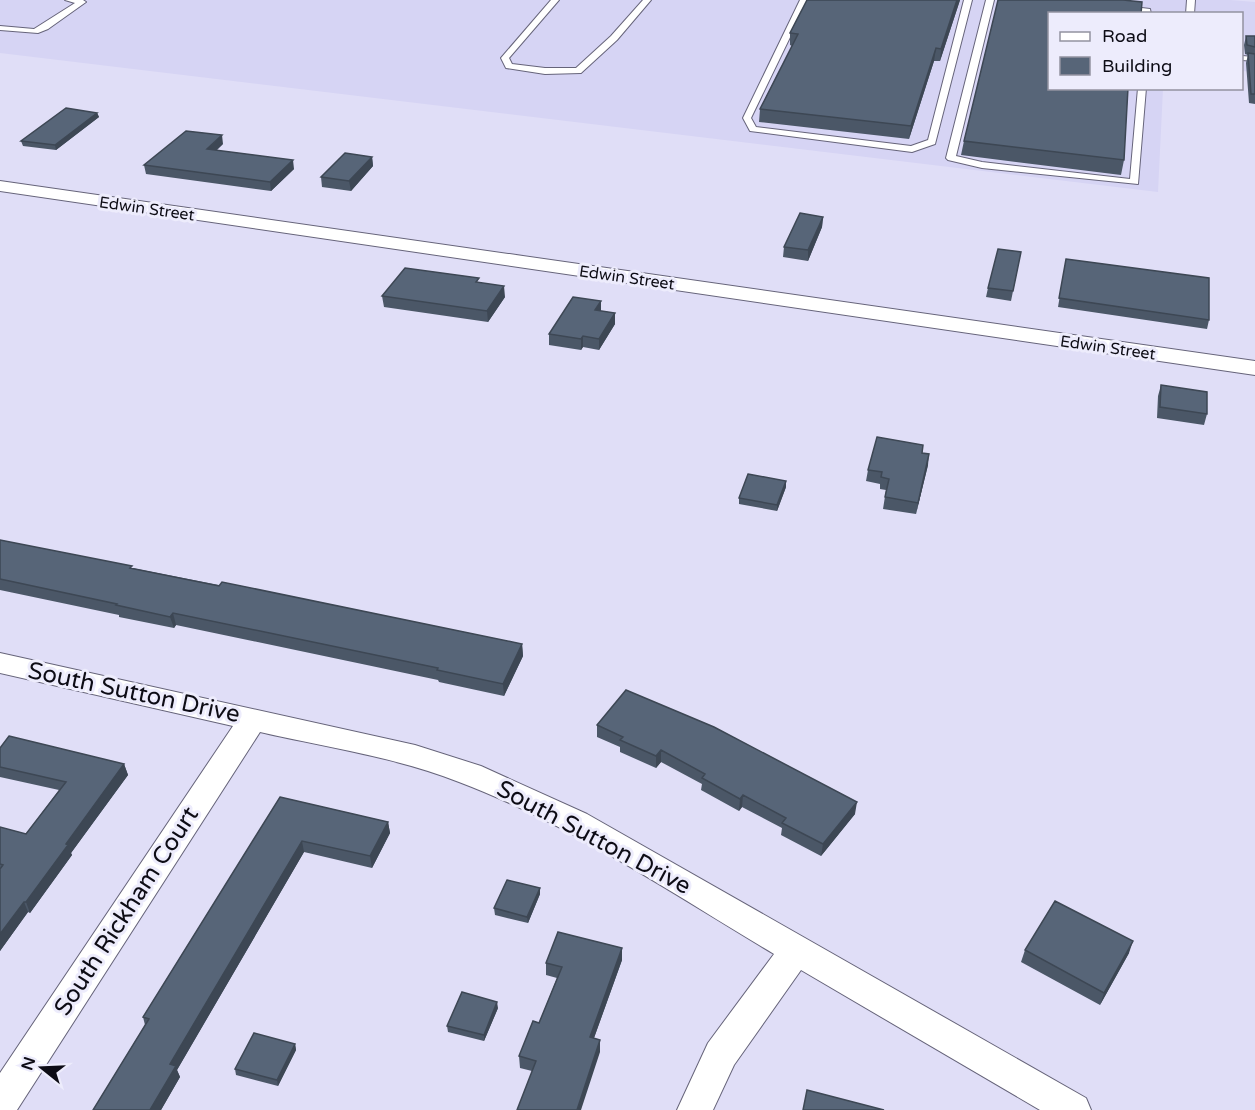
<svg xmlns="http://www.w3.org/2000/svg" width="1255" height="1110" font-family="'Varela Round',sans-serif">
  <rect width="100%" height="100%" fill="#e0def7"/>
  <path fill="#d6d4f4" d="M0,0H1230L1255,2V72L1242,71V14H1050V88L1163,89L1158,192L0,53Z"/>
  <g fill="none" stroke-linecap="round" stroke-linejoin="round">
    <defs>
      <path id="service" d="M65,0H83L86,2L48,29L38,33L0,30V26L34,29L75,3Z
        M551,0H559L509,58L512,64L545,68H576L611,36L643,0H651L617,40L581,73L545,74L506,68L501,58Z
        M800,0H808L751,118L756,127L911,146L928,140L964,0H972L935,144L912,152L750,131L743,118Z
        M986,0H994L956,156L982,162L1130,179L1138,88H1146L1138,184L982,168L948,160L946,158Z
        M1187,0H1195L1194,14H1186Z
        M1125,6L1150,9L1151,14L1122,10L1121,8Z
        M1242,56L1255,57V61L1242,60Z"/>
      <path id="minor" d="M0,181L1255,361V375L0,191Z
        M0,653L415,745L481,766L587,814L1086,1098L1091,1110H1040L801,970L734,1065L713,1110H677L708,1043L774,954C672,893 570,824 459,782C395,757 326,747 260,732L17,1110H0V1073L233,726L0,673Z"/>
    </defs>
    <use href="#service" stroke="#66647a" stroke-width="2"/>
    <use href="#minor" stroke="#66647a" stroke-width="2"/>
    <use href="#service" fill="#fff" fill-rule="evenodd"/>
    <use href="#minor" fill="#fff" fill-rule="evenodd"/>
  </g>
  <path fill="#4b5767" d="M807,0H960L940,61H934L909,139L759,122L760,109L792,46L790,45V33Z
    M1050,14L1124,160L1121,175L961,155L964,141Z
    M1246,36H1255V104L1249,103L1246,63L1248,55L1245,54L1244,45Z
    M97,113L99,117L56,150L23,146L21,141Z
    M223,144L217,150L294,169L271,191L146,174L144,165Z
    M372,157L373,166L351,191L322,187L321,177Z
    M823,217L822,227L808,261L783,257L784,247Z
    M1021,252L1011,301L986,297L988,288Z
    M1066,259L1209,320L1207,329L1058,307Z
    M382,296L505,297L488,322L384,307Z
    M601,301V311L615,313V324L599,350L583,347L581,350L549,345V334Z
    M1161,385L1207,414L1204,425L1157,418L1158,396Z
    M923,445L922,453L928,465L916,514L883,509L886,490L880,489V484L866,481L868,470Z
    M786,487L777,511L739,504V498Z
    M0,540L132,568L522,644L523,656L504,696L439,682L438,680L176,625L174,628L119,617V615L0,590Z
    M597,725L855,814L821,856L781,835L782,828L742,807L739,811L701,790L702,784L661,762L656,768L620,752V747L597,737Z
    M0,748L124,764L128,775L71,853L72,855L30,913L28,912L0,951V827L26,834L59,790L0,777Z
    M280,797L388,822L390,833L372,868L304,852L177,1070L180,1077L161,1110H93L145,1025L143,1017Z
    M540,888V894L528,923L495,915L494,908Z
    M1025,950L1129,953L1100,1005L1021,962Z
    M622,960L594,1038L600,1052L532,1071L520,1068L519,1056L539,1023L557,978L546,975V963Z
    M498,1008L484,1041L448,1032L447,1026Z
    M295,1044L296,1050L278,1086L236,1075L235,1069Z"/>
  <path fill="#3d4754" d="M957,0H960L940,61L941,49Z
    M936,48L934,61L909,139L911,126Z
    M97,113L99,117L56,150L55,145Z
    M222,135L223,144L208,157L207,149Z
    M372,157L373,166L351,191L349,181Z
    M293,160L294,169L271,191L270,182Z
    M823,217L822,227L808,261V250Z
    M504,286L505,297L488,322L487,311Z
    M601,301V312L595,310Z
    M615,313V324L599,350V339Z
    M583,336V347L581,350V339Z
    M929,454L928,465L916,514L918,503Z
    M786,481V487L777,511V505Z
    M173,613L176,625L174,628L170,617Z
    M522,644L523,656L504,696L503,684Z
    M661,750V762L656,768V756Z
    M124,764L128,775L71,853L72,855L30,913L26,902L66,844Z
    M743,795L742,807L739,811L740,799Z
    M857,802L855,814L821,856L823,844Z
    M388,822L390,833L372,868L370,856Z
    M302,841L304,852L177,1070L180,1077L161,1110H150L170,1064Z
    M540,888V894L528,923L527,917Z
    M24,902L28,912L0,951V934Z
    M1133,941L1129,953L1100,1005L1104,993Z
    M622,948V960L590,1049V1037Z
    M497,1002L498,1008L484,1041V1035Z
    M600,1040V1052L581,1110H577Z
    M295,1044L296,1050L278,1086L277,1080Z"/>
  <path fill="#576578" stroke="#3d4754" stroke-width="1.5" d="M807,0H957L941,49L936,48L911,126L760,109L798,34L790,33Z
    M998,0H1123L1142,2L1141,14H1050V88H1128L1124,160L964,141Z
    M1246,36H1255V47L1247,45Z
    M1248,53L1255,54V94H1251Z
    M66,108L97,113L55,145L21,141Z
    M186,131L222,135L207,149L293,160L270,182L144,165Z
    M345,153L372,157L349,181L321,177Z
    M800,213L823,217L808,250L784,247Z
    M998,249L1021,252L1013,291L988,288Z
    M1066,259L1209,278V320L1059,298Z
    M405,268L479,278L476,282L504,286L487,311L382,296Z
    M573,297L601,301L595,310L615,313L599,339L583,336L581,339L549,334Z
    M1161,385L1207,392V414L1160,407Z
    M877,437L923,445L922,453L929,454L918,503L885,497L889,479L881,477L882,472L868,470Z
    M748,474L786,481L777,505L739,498Z
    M0,540L132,566L130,568L219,586L222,582L522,644L503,684L437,670L438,668L173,613L170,617L116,605L117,604L0,579Z
    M626,690L714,727L857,802L823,844L782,823L786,818L743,795L740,799L702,778L705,774L661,750L656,756L620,740L623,737L597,725Z
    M9,736L124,764L66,844L68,845L26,902H24L0,934V869L3,865L0,864V827L26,834L66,782L0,767V748Z
    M280,797L388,822L370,856L302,841L170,1064L176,1066L150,1110H93L149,1019L143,1017Z
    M507,880L540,888L527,917L494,908Z
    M1055,901L1133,941L1104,993L1025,950Z
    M558,932L622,948L590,1037L600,1040L577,1110H517L536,1061L519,1056L533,1021L539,1023L562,967L546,963Z
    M462,992L497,1002L484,1035L447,1026Z
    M254,1033L295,1044L277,1080L235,1069Z
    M807,1090L884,1110H803Z"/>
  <g text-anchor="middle" stroke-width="6" stroke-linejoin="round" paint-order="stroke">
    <g font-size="16" fill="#0d0c15" stroke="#edecfc">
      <text transform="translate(147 208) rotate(8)" y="6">Edwin Street</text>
      <text transform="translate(627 277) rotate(8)" y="6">Edwin Street</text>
      <text transform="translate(1108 347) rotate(8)" y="6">Edwin Street</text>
    </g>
    <g font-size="24" fill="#0d0c15" stroke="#edecfc">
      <text transform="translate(134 692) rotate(12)" y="8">South Sutton Drive</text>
      <text transform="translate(594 837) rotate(28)" y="8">South Sutton Drive</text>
      <text transform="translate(126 911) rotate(-57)" y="8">South Rickham Court</text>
    </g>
  </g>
  <rect x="1048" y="12" width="195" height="78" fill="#edecfc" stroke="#9392a0" stroke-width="1.5"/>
  <rect x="1060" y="32" width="30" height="9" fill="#ffffff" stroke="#9392a0" stroke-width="1.5"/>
  <text x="1102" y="42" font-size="18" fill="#0d0c15">Road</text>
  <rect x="1060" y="57" width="30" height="18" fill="#576578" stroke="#9392a0" stroke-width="1.5"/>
  <text x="1102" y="72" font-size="18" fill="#0d0c15">Building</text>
  <g transform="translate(42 1068) rotate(288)" stroke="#edecfc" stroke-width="4.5" paint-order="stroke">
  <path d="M0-4.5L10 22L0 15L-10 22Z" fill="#0d0c15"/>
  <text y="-9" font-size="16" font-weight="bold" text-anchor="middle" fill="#0d0c15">N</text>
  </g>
</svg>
